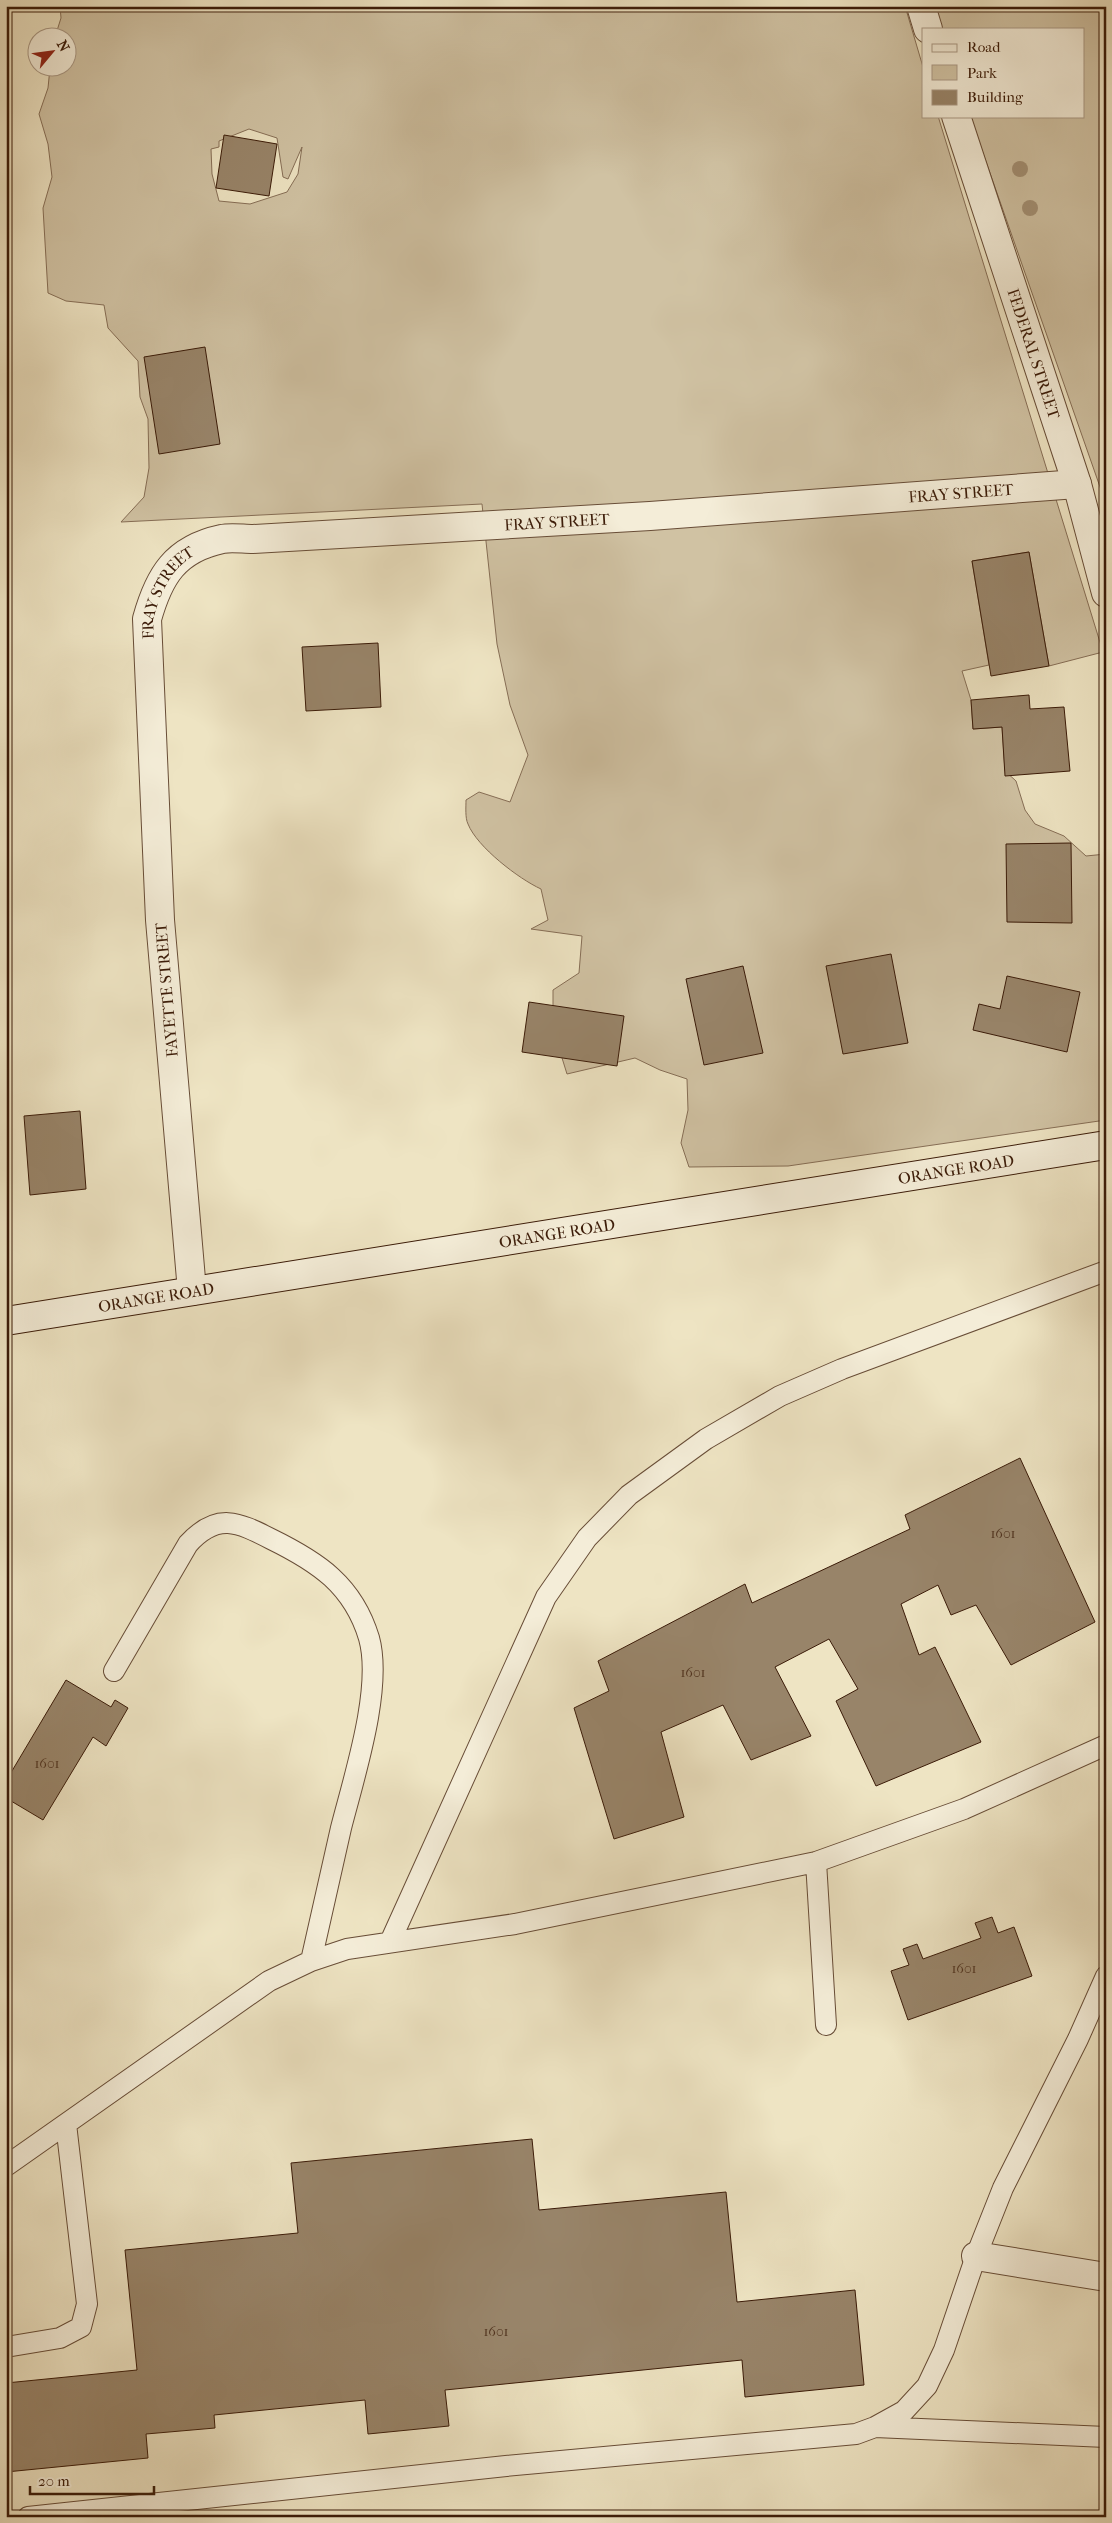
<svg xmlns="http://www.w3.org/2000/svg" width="1112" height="2523" font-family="'IM FELL French Canon',serif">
  <rect width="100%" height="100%" fill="#eee4c3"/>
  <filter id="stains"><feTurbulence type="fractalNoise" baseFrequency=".004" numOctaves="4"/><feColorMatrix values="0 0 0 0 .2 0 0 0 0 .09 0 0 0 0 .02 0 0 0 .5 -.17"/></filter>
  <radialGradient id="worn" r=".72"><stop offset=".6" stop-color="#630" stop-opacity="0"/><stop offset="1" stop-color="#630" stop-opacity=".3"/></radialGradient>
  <path fill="#d0c2a3" stroke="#866e56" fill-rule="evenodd" d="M60,6H905L923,67V116H938L1103,652L1049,666L1029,552L972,561L989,665L962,671L971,700L973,729L1002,727L1005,771L1016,781L1025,810L1035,824L1064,836L1086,856L1106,854V1120L788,1166L689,1167L681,1143L688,1110L687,1079L660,1070L635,1058L567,1074L553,1029V990L579,973L582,936L531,929L548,920L541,889C519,879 477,847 468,824C465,818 466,807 466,800L479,792L510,802L528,755L510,705L497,644L482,504L121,522L144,497L149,468L148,419L140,397L138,361L108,328L104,305L66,301L48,293L43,208L52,177L48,144L39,114L48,88L50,68H68V38L55,37L61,18ZM249,129L277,138L283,177L288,179L302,147L298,174L287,192L250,204L219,201L212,174L211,149L219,147V141Z
    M935,6H1106V504L970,116H1083V29H942Z"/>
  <path fill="#988469" stroke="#3b1b08" d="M224,135L277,144L269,196L216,188Z
    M205,347L220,444L159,454L144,357Z
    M1029,552L1049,666L991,676L972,561Z
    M378,643L381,707L306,711L302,647Z
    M1029,695L1030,709L1064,707L1070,771L1005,776L1002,727L973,729L971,700Z
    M1071,843L1072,923L1007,922L1006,844Z
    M891,954L908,1043L843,1054L826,966Z
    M743,966L763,1053L704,1065L686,979Z
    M1007,976L1080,992L1067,1052L973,1030L979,1004L1000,1009Z
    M529,1002L624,1016L617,1066L522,1052Z
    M80,1111L86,1189L30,1195L24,1116Z
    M1020,1458L1095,1622L1011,1665L976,1605L951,1615L938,1585L901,1604L919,1655L935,1647L981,1742L876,1786L836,1701L858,1689L829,1639L775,1667L811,1736L751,1760L723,1705L661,1732L684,1817L614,1839L574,1708L609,1691L598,1661L745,1584L752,1603L910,1529L905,1515Z
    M66,1680L111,1707L115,1700L128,1708L106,1746L93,1737L43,1820L6,1798V1781Z
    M992,1917L998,1933L1014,1927L1032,1976L908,2020L891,1971L909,1965L903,1949L917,1944L923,1959L981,1938L975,1923Z
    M532,2139L539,2210L726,2192L737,2302L855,2290L864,2385L745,2397L742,2360L445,2390L449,2426L368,2434L365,2400L214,2415L215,2428L146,2434L148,2458L6,2472V2383L137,2370L125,2250L298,2233L291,2163Z"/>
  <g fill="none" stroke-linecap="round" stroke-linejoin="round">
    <defs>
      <path id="service" d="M816,1862L826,2025
        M390,1942L546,1597L587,1538L629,1495L706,1439L780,1396L842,1369L1106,1271
        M311,1961L347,1949L515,1924L816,1862L964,1809L1106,1745
        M6,2166L269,1981L311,1961C321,1917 331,1872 341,1828C354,1777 383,1688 369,1638C353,1585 318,1562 271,1539C238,1522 217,1512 188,1544L114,1671
        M6,2347L60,2338L81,2327L87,2304L66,2124
        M875,2427L1106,2437
        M28,2517L506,2466L856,2434L875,2427L904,2411L927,2386L944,2350L976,2256L1003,2188L1078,2039L1106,1976"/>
      <g id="minor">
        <path d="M921,6L928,29"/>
        <path id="s1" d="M956,116L1077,484L1106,593"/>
        <path id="s2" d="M192,1291L160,920L147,619C159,576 175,549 222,539C231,537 243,539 253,539L650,516L1077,484"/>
        <path d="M976,2256L1106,2277"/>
      </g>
      <g id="secondary">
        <path id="s3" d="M6,1321L1106,1145"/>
      </g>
    </defs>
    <use href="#service" stroke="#684d37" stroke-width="22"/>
    <use href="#minor" stroke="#684d37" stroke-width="30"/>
    <use href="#secondary" stroke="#3b1b08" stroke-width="30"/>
    <use href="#service" stroke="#f4edd8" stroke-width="20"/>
    <use href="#minor" stroke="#f4edd8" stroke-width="28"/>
    <use href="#secondary" stroke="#f4edd8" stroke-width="28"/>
  </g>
  <g fill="#a49175">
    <circle cx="1020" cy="169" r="8"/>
    <circle cx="1030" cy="208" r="8"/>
  </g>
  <g text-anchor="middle" stroke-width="5" stroke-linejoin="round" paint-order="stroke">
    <g font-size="14" fill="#523520">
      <text x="1003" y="1538">1601</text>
      <text x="693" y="1677">1601</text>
      <text x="47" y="1768">1601</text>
      <text x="964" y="1973">1601</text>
      <text x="496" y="2336">1601</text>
    </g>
    <g font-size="16" fill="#3b1b08" stroke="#f4edd8">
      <text dy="6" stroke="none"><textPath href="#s1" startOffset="250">FEDERAL STREET</textPath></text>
      <text dy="6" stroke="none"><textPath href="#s2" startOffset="1531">FRAY STREET</textPath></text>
      <text dy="6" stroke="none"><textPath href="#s2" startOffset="1126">FRAY STREET</textPath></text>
      <text dy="6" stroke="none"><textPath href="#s2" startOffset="706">FRAY STREET</textPath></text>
      <text transform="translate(166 990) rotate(-95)" y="6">FAYETTE STREET</text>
      <text dy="6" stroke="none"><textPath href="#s3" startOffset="962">ORANGE ROAD</textPath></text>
      <text dy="6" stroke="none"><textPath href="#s3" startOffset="558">ORANGE ROAD</textPath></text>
      <text dy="6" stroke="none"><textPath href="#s3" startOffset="152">ORANGE ROAD</textPath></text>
    </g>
  </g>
  <rect width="1112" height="2523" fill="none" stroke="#eee4c3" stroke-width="25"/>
  <rect x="8" y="8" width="1097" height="2508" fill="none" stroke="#3b1b08" stroke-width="2.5"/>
  <rect x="12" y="12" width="1087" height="2498" fill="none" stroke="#3b1b08"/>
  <rect x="922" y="28" width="162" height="90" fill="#f4edd8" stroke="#aa9985"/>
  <rect x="932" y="44" width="25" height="8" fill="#f4edd8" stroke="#aa9985"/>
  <text x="967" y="52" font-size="15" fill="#3b1b08">Road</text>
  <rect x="932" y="65" width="25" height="15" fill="#d0c2a3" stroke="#aa9985"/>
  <text x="967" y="78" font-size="15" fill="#3b1b08">Park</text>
  <rect x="932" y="90" width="25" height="15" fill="#988469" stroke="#aa9985"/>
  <text x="967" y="102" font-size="15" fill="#3b1b08">Building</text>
  <g transform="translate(52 52) rotate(61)"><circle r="24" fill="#f4edd8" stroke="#aa9985"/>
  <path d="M0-4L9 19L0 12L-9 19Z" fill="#8f2418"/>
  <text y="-8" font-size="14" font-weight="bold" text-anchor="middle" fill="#3b1b08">N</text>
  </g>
  <path d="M30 2486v8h124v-8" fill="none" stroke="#3b1b08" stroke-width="2.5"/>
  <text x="38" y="2486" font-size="15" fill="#3b1b08" stroke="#f4edd8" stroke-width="4" paint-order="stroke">20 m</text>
  <rect width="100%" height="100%" filter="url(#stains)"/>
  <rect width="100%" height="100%" fill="url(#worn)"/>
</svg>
